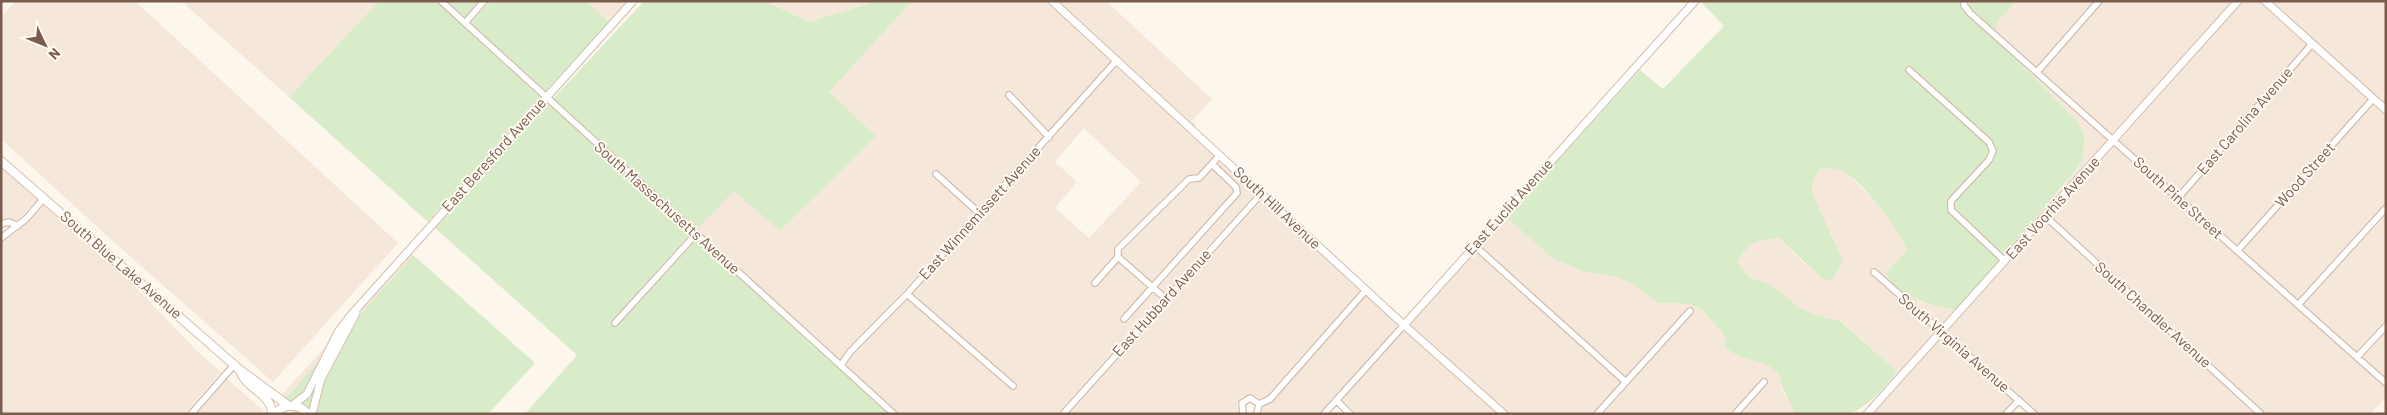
<svg xmlns="http://www.w3.org/2000/svg" width="2387" height="415" font-family="Barlow,sans-serif">
  <rect width="100%" height="100%" fill="#fdf6ec"/>
  <path fill="#f5e8da" fill-rule="evenodd" d="M16,1H135L398,243L273,382L117,245L1,139V17Z
    M181,1H379L289,97Z
    M586,1H627L609,22Z
    M765,1H877L809,22Z
    M912,1H1047L1112,60L1049,132L1009,90L1004,94L1044,137L978,208L935,169L931,175L974,213L840,360L697,229L734,190L780,231L876,136L829,92Z
    M1057,1H1106L1212,99L1192,121L1196,125L1194,127Z
    M2016,1H2094L2036,67L1995,30L1997,21Z
    M2104,1H2233L2113,136L2042,72Z
    M2243,1H2259L2307,44L2177,193L2119,141Z
    M2270,1H2386V106Z
    M2312,49L2368,99L2237,246L2183,198Z
    M2011,54L2108,141L1992,270L2082,162L2085,136L2077,121Z
    M1118,65L1215,155L1197,175L1186,177L1115,246L1114,255L1090,282L1096,288L1119,262L1147,288L1119,319L1125,325L1153,293L1160,299L1057,414H899L846,365L853,355L907,299L1013,391L1018,387L912,294ZM1084,128L1141,182L1089,238L1055,208L1077,182L1055,162Z
    M2373,104L2386,115V202L2297,300L2242,251Z
    M2114,146L2386,388V397L2370,414H2267L2051,216Z
    M1221,160L1256,193L1165,294L1158,288L1240,196L1241,190L1238,184L1217,164Z
    M1,166L39,198L17,221L8,218L1,219Z
    M1833,167L1847,173L1878,205L1904,241L1907,250L1886,273L1919,301L1955,310L1940,327L1873,267L1869,272L1935,332L1887,386L1897,371L1841,321L1816,315L1800,308L1771,285L1749,277L1737,262L1744,251L1756,240L1779,238L1806,265L1832,235L1824,221L1812,193L1813,180L1820,169Z
    M1213,169L1234,191L1152,283L1122,256V251L1191,183L1202,181Z
    M1263,199L1361,290L1268,396L1260,399L1250,394L1241,397L1237,404L1239,414H1068Z
    M45,203L104,254L195,349L221,372L184,414H1V243L20,230Z
    M2386,214V320L2356,352L2303,305Z
    M1506,217L1552,258L1581,271L1616,277L1632,283L1657,303L1690,304L1701,309L1722,332L1726,342L1724,345L1738,356L1766,363L1773,367L1781,376L1780,385L1784,394L1793,403L1794,414H1740L1769,382L1764,377L1729,414H1603L1695,311L1689,306L1625,377L1480,246Z
    M2046,221L2256,414H2040L1946,332Z
    M1475,251L1621,382L1592,414H1509L1409,325Z
    M410,253L413,255L282,402L278,399Z
    M1366,295L1399,325L1319,414H1262L1263,406L1273,401Z
    M1404,330L1499,414H1356L1341,400Z
    M2386,332V379L2362,358Z
    M1941,337L2014,400L2001,414H1872Z
    M227,379L264,411L261,414H196Z"/>
  <path fill="#d8ecc9" d="M379,1H436L540,97L428,222L289,97Z
    M446,1H479L465,18Z
    M490,1H586L609,22L545,92L470,23Z
    M644,1H765L809,22L877,1H912L829,92L876,136L780,231L734,191L697,229L553,99Z
    M1700,1H1960L1965,13L2011,54L2077,121L2085,136L2082,162L1992,270L1955,310C1930,304 1898,298 1886,273L1907,250C1901,232 1862,182 1846,173C1837,167 1829,168 1820,169L1813,180L1812,193L1843,261L1832,280L1823,279L1779,238C1756,240 1750,241 1737,262L1749,277L1771,285L1800,308L1816,315L1840,321L1897,371C1885,388 1869,406 1849,414H1794C1792,399 1780,392 1780,376C1766,358 1755,364 1737,355C1733,353 1728,349 1724,346L1726,342L1722,332L1701,309L1690,304L1657,303L1632,283L1616,277L1581,271L1552,258L1506,217L1640,70L1663,89L1724,26Z
    M1968,1H2016L1998,21L1995,30L1970,8Z
    M546,102L691,233L610,323L616,328L697,239L889,414H525L577,355L434,227Z
    M413,255L535,363L488,414H295L282,402Z"/>
  <g fill="none" stroke-linecap="round" stroke-linejoin="round">
    <defs>
      <path id="minor" d="M441,1L894,414
        M1964,1V5L1970,13L2386,383
        M465,23L484,1
        M1909,70L1989,142L1993,151L1989,160L1951,201V210L2005,261
        M2037,72L2099,1
        M1009,95L1049,137
        M936,174L979,213
        M2178,198L2312,44
        M2045,216L2261,414
        M1,224L9,222L18,226
        M1,238L26,219L44,198
        M1475,246L1626,382
        M2237,251L2373,99
        M1118,257L1166,299
        M1874,272L2034,414
        M1095,283L1118,257V249L1189,179L1199,178L1220,155
        M907,294L1013,386
        M2298,305L2386,208
        M1124,319L1237,193L1236,187L1212,164
        M615,323L696,234
        M2357,357L2386,326
        M841,365L850,352L907,294L1117,60
        M1336,400L1350,414
        M1259,404L1270,399L1366,290
        M191,414L234,365
        M1063,414L1262,193
        M1243,414L1242,403L1250,398L1259,404L1257,414
        M1324,414L1404,325
        M1597,414L1690,311
        M1735,414L1764,382
        M2006,414L2019,400"/>
      <path id="tertiary" d="M1052,1L1404,325L1504,414
        M2265,1L2386,110
        M1404,325L1695,1
        M293,405L307,394L338,332L351,315L633,1
        M312,414L321,379L356,313
        M1867,414L2238,1"/>
      <path id="secondary" d="M1,161L240,370L289,406
        M240,370C245,389 272,393 272,414
        M275,414C284,403 299,403 308,414"/>
    </defs>
    <use href="#minor" stroke="#d1beb0" stroke-width="8"/>
    <use href="#tertiary" stroke="#d1beb0" stroke-width="9"/>
    <use href="#secondary" stroke="#d6c0b0" stroke-width="10"/>
    <use href="#minor" stroke="#fff" stroke-width="5.5"/>
    <use href="#tertiary" stroke="#fff" stroke-width="7"/>
    <use href="#secondary" stroke="#fff" stroke-width="8"/>
  </g>
  <g text-anchor="middle" stroke-width="4" stroke-linejoin="round" paint-order="stroke">
    <g font-size="15" fill="#7a5c4d" stroke="#fffaf3">
      <text transform="translate(2245 121) rotate(-49)" y="5">East Carolina Avenue</text>
      <text transform="translate(494 155) rotate(-48)" y="5">East Beresford Avenue</text>
      <text transform="translate(2305 175) rotate(-48)" y="5">Wood Street</text>
      <text transform="translate(2178 198) rotate(42)" y="5">South Pine Street</text>
      <text transform="translate(1509 207) rotate(-48)" y="5">East Euclid Avenue</text>
      <text transform="translate(667 208) rotate(42)" y="5">South Massachusetts Avenue</text>
      <text transform="translate(1277 208) rotate(43)" y="5">South Hill Avenue</text>
      <text transform="translate(2053 208) rotate(-48)" y="5">East Voorhis Avenue</text>
      <text transform="translate(980 213) rotate(-48)" y="5">East Winnemissett Avenue</text>
      <text transform="translate(121 265) rotate(41)" y="5">South Blue Lake Avenue</text>
      <text transform="translate(1162 303) rotate(-48)" y="5">East Hubbard Avenue</text>
      <text transform="translate(2153 315) rotate(42)" y="5">South Chandler Avenue</text>
      <text transform="translate(1954 343) rotate(41)" y="5">South Virginia Avenue</text>
    </g>
  </g>
  <rect width="2387" height="415" fill="none" stroke="#7a5c4d" stroke-width="5"/>
  <g transform="translate(45 45) rotate(133)" stroke="#fffaf3" stroke-width="4" paint-order="stroke">
  <path d="M0-4L9 19L0 12L-9 19Z" fill="#7a5c4d"/>
  <text y="-8" font-size="14" font-weight="bold" text-anchor="middle" fill="#7a5c4d">N</text>
  </g>
</svg>
